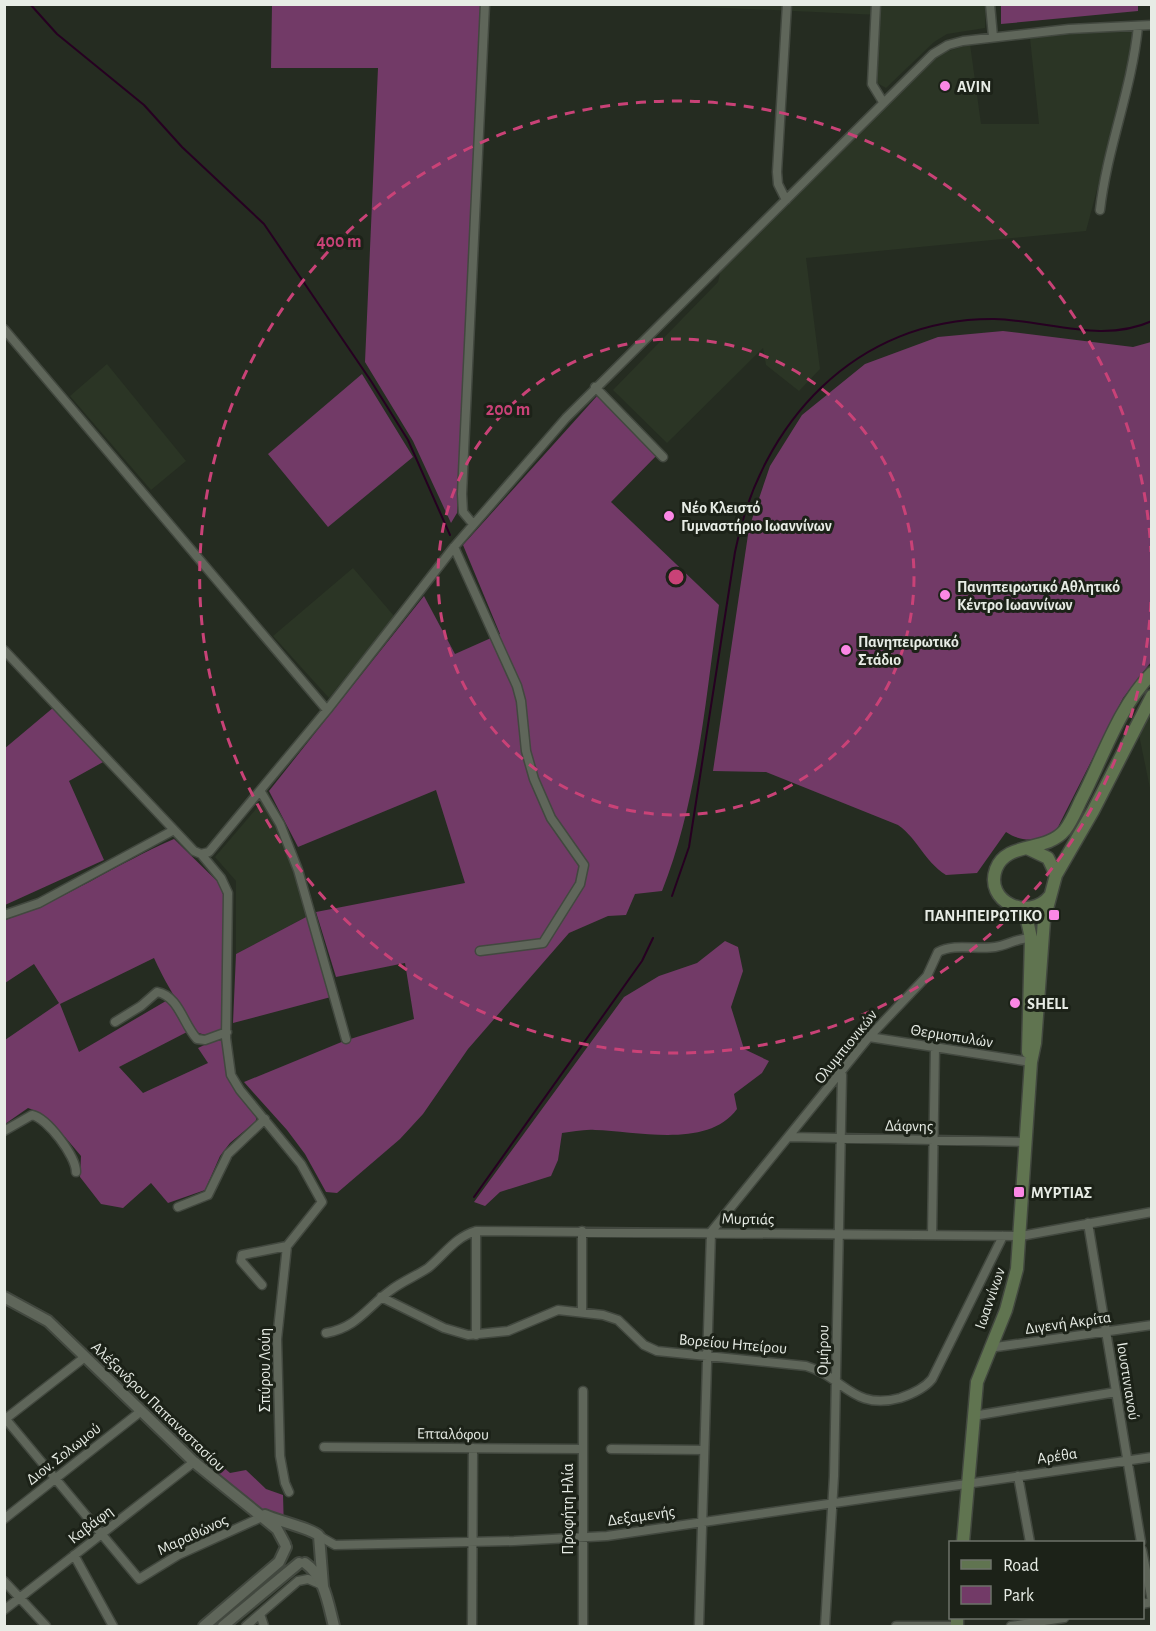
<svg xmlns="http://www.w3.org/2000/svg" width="1156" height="1631" font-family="'Alegreya Sans',sans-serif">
  <rect width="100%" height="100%" fill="#252c21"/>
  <path fill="#2b3525" d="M641,4L986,5L985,28L947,34L934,42L886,88L877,83L876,77L879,15Z
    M1135,28L1132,58L1086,231L806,258L820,369L799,391L766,365L763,348L667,443L613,390L718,282L721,269L940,54L970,44L981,124H1039L1030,38Z
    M107,364L186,461L151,490L70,396Z
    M353,568L394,616L329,698L273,636Z
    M1151,713V793L1139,735Z
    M262,802L280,830L298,878L308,916L236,954V881L215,857Z"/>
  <path fill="#723a67" d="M272,5H482L458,497L457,513L451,523L413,441L365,362L378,68H271Z
    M1001,5L1138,4V11L1001,24Z
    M1003,331L1133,347L1151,342V662L1123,698L1057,829C1042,842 1022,843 1006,832L977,873L946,875C923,860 919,840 898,825L766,772L713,771L749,528L770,466L802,415L865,364L938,337Z
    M362,374L413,457L328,527L268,454Z
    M597,396L658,454L611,502L719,605C705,701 698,800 662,891L635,894L626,915L608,916L569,933L468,1049L423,1114L400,1139L337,1193L326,1192L305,1154L287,1130L244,1082L344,1041L414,1019L405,963L336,977L316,912L465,883L436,790L298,847L269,791L424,596L455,654L500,634L463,545Z
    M54,707L105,761L69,781L104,860L5,905L4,749Z
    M174,839L221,885L225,905L224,1030L206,1035L195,1032C181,1006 166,985 154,958L60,1004L79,1052L171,998L187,1032L119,1067L143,1093L208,1063L198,1048L223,1036C224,1076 232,1085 256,1115V1121L230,1143L220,1156L205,1190L168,1203L151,1183L123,1208L101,1204L80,1177L81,1156L65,1137L62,1139L36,1111L28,1108L5,1124V1040L59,1003L34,964L5,983V920C65,900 116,864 174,839Z
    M308,916L331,997L233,1023L236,954Z
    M725,941L738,947L743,971L731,1007L744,1049L769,1061L762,1073L734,1094L737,1109C708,1149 637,1131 595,1130C584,1129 573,1132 562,1133L558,1160L551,1176L500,1192L485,1206L474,1202L624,997L659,976L697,963Z
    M222,1466L230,1473L246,1470L266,1489L283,1495L284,1530L217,1474Z"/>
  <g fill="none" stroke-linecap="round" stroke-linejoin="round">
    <path stroke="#260021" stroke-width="2" d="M30,4L57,34L144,105L182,147L264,224L371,381L408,440L450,535
      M672,896L689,847L735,552C760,423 856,318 994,319C1047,320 1101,344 1152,321
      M474,1197L642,961L653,938"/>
    <defs>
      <path id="minor" d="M876,4L872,84L883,102
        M990,4L993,37
        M786,200L778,184L777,172L787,4
        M1100,210C1107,148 1132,89 1138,26
        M4,329L327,710
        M595,387L663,457
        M473,524L463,512L462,494L485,4
        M454,547L517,686L521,701L526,751L534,779L551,818L584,865L580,884L543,943L480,951
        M4,650L194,851L201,854L209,852L327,710L454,547L566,418L933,54L948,45L963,41L1069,29L1152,25
        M261,792L280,824L298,870L346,1039
        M201,854L221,878L228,893L226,1038L231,1075L240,1090L301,1164L322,1202L287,1246L242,1255L241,1261L262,1285
        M4,915L39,903L174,830
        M115,1022L141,1006L157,992C179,996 183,1024 197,1039L205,1040L227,1032
        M869,1037L1031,1062
        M4,1131L32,1115C47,1118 76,1156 76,1172
        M790,1137L1027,1142
        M178,1207L208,1195L228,1154L265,1119
        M1088,1223L1141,1542
        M932,1235L935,1048
        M287,1246L277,1339L280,1456L285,1483L289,1492
        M381,1297L444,1328L468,1335L508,1331L558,1310L603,1315L618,1320L644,1345L657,1351L806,1366C844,1377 853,1411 900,1398C912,1394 924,1389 932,1379L1003,1236
        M582,1312V1231
        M326,1333C358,1327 367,1307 391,1290C403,1281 416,1276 428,1268C444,1255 455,1237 476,1231L1021,1236L1152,1212
        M476,1335V1231
        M989,1348L1152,1325
        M973,1416L1116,1392
        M4,1417L139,1579L178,1555L262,1517
        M4,1420L85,1357
        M324,1447L582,1449
        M611,1449L704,1450
        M1018,1476L1030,1542
        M4,1519L140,1412
        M319,1536L335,1545L514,1541L607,1536L1152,1457
        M1142,1550L1152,1601
        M74,1555L113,1626
        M4,1581L46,1626
        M1142,1604L1152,1602
        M4,1610L194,1462
        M260,1614L264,1626
        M246,1626L298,1581L308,1579L322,1585
        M472,1626L473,1448
        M583,1626V1391
        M699,1626L711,1232L869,1037L927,976L938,952C954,943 978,950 995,947C1008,945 1017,938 1031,938
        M825,1626L834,1476L842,1075
        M896,1626H957
        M1011,1626L1064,1618"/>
      <path id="tertiary" d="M4,1297L48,1321L194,1462L277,1529L285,1544
        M265,1515C278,1521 313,1529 319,1536L323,1586
        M305,1563C325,1577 328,1604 334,1626
        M204,1626L279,1562L286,1547
        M223,1626L299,1563"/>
      <path id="secondary" d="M1056,875L1093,811L1152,696
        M1050,896C1029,922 984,902 996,869C1006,841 1046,853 1065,830C1072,821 1077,808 1082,798C1103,757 1119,707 1152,673
        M1019,909L1027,920L1031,938L1028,1052
        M963,1542L977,1382L1006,1310L1017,1269L1031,1062L1035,1043L1044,920L1056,875L1048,858L1029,849
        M957,1626V1618"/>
    </defs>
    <use href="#minor" stroke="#42483f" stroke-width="11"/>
    <use href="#tertiary" stroke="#42483f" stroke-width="14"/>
    <use href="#secondary" stroke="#42483f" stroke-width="15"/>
    <use href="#minor" stroke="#5f665a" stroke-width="8"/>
    <use href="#tertiary" stroke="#5f665a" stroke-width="10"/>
    <use href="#secondary" stroke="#607450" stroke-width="12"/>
  </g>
  <g fill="none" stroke="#c94277" stroke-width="3" stroke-dasharray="10 8">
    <circle cx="676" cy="577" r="238"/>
    <path d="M1151 602A476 476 0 1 1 1151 552"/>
  </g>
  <g fill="#fb87e5" stroke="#1c2218" stroke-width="2">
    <circle cx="945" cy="86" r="6"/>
    <circle cx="669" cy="516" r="6"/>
    <circle cx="945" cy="595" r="6"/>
    <circle cx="846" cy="650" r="6"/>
    <rect x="1048" y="909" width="12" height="12" rx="3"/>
    <circle cx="1015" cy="1003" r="6"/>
    <rect x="1013" y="1186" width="12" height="12" rx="3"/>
  </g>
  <g text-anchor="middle" stroke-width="6" stroke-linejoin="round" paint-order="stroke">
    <g font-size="16" font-weight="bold" fill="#e7ece5" stroke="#1c2218" text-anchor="start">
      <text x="957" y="92">AVIN</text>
      <text x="681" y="513">Νέο Κλειστό<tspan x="681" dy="18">Γυμναστήριο Ιωαννίνων</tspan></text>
      <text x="957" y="592">Πανηπειρωτικό Αθλητικό<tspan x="957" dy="18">Κέντρο Ιωαννίνων</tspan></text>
      <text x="858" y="647">Πανηπειρωτικό<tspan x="858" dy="18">Στάδιο</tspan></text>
      <text x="1042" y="921" text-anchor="end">ΠΑΝΗΠΕΙΡΩΤΙΚΟ</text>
      <text x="1027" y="1009">SHELL</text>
      <text x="1031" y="1198">ΜΥΡΤΙΑΣ</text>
    </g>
    <g font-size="16" fill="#e7ece5" stroke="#1c2218">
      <text transform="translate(952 1035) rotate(9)" y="6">Θερμοπυλών</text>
      <text transform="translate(845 1046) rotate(-51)" y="6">Ολυμπιονικών</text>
      <text transform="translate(909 1125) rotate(1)" y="6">Δάφνης</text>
      <text transform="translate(748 1218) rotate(1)" y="6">Μυρτιάς</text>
      <text transform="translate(989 1298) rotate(-71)" y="6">Ιωαννίνων</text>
      <text transform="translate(1068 1322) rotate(-8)" y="6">Διγενή Ακρίτα</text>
      <text transform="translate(733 1343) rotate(5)" y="6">Βορείου Ηπείρου</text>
      <text transform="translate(822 1350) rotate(-89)" y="6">Ομήρου</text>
      <text transform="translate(264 1370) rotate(-90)" y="6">Σπύρου Λούη</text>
      <text transform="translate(1129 1381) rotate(81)" y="6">Ιουστινιανού</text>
      <text transform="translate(159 1406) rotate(44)" y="6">Αλέξανδρου Παπαναστασίου</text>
      <text transform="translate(453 1433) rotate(1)" y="6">Επταλόφου</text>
      <text transform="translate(63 1453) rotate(-38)" y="6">Διον. Σολωμού</text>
      <text transform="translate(1057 1455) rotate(-8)" y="6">Αρέθα</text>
      <text transform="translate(567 1509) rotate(-90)" y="6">Προφήτη Ηλία</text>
      <text transform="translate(641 1515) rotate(-8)" y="6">Δεξαμενής</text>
      <text transform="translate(90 1524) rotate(-38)" y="6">Καβάφη</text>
      <text transform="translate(192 1534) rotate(-25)" y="6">Μαραθώνος</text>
    </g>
  </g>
  <circle cx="676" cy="577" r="9" fill="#c94277" stroke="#1c2218" stroke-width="3"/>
  <g font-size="18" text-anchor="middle" font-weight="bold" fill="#c94277" stroke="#1c2218" stroke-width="6" stroke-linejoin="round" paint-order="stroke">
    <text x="339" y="247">400 m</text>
    <text x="508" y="415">200 m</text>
  </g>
  <rect width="1156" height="1631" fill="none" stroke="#e7ece5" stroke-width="12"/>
  <rect x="949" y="1541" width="195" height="78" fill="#1c2218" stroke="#6d736a" stroke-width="1.5"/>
  <rect x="961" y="1560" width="30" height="9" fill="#607450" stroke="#6d736a" stroke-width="1.5"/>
  <text x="1003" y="1571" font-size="18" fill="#e7ece5">Road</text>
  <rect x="961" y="1586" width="30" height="18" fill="#723a67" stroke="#6d736a" stroke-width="1.5"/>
  <text x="1003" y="1601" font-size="18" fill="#e7ece5">Park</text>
</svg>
